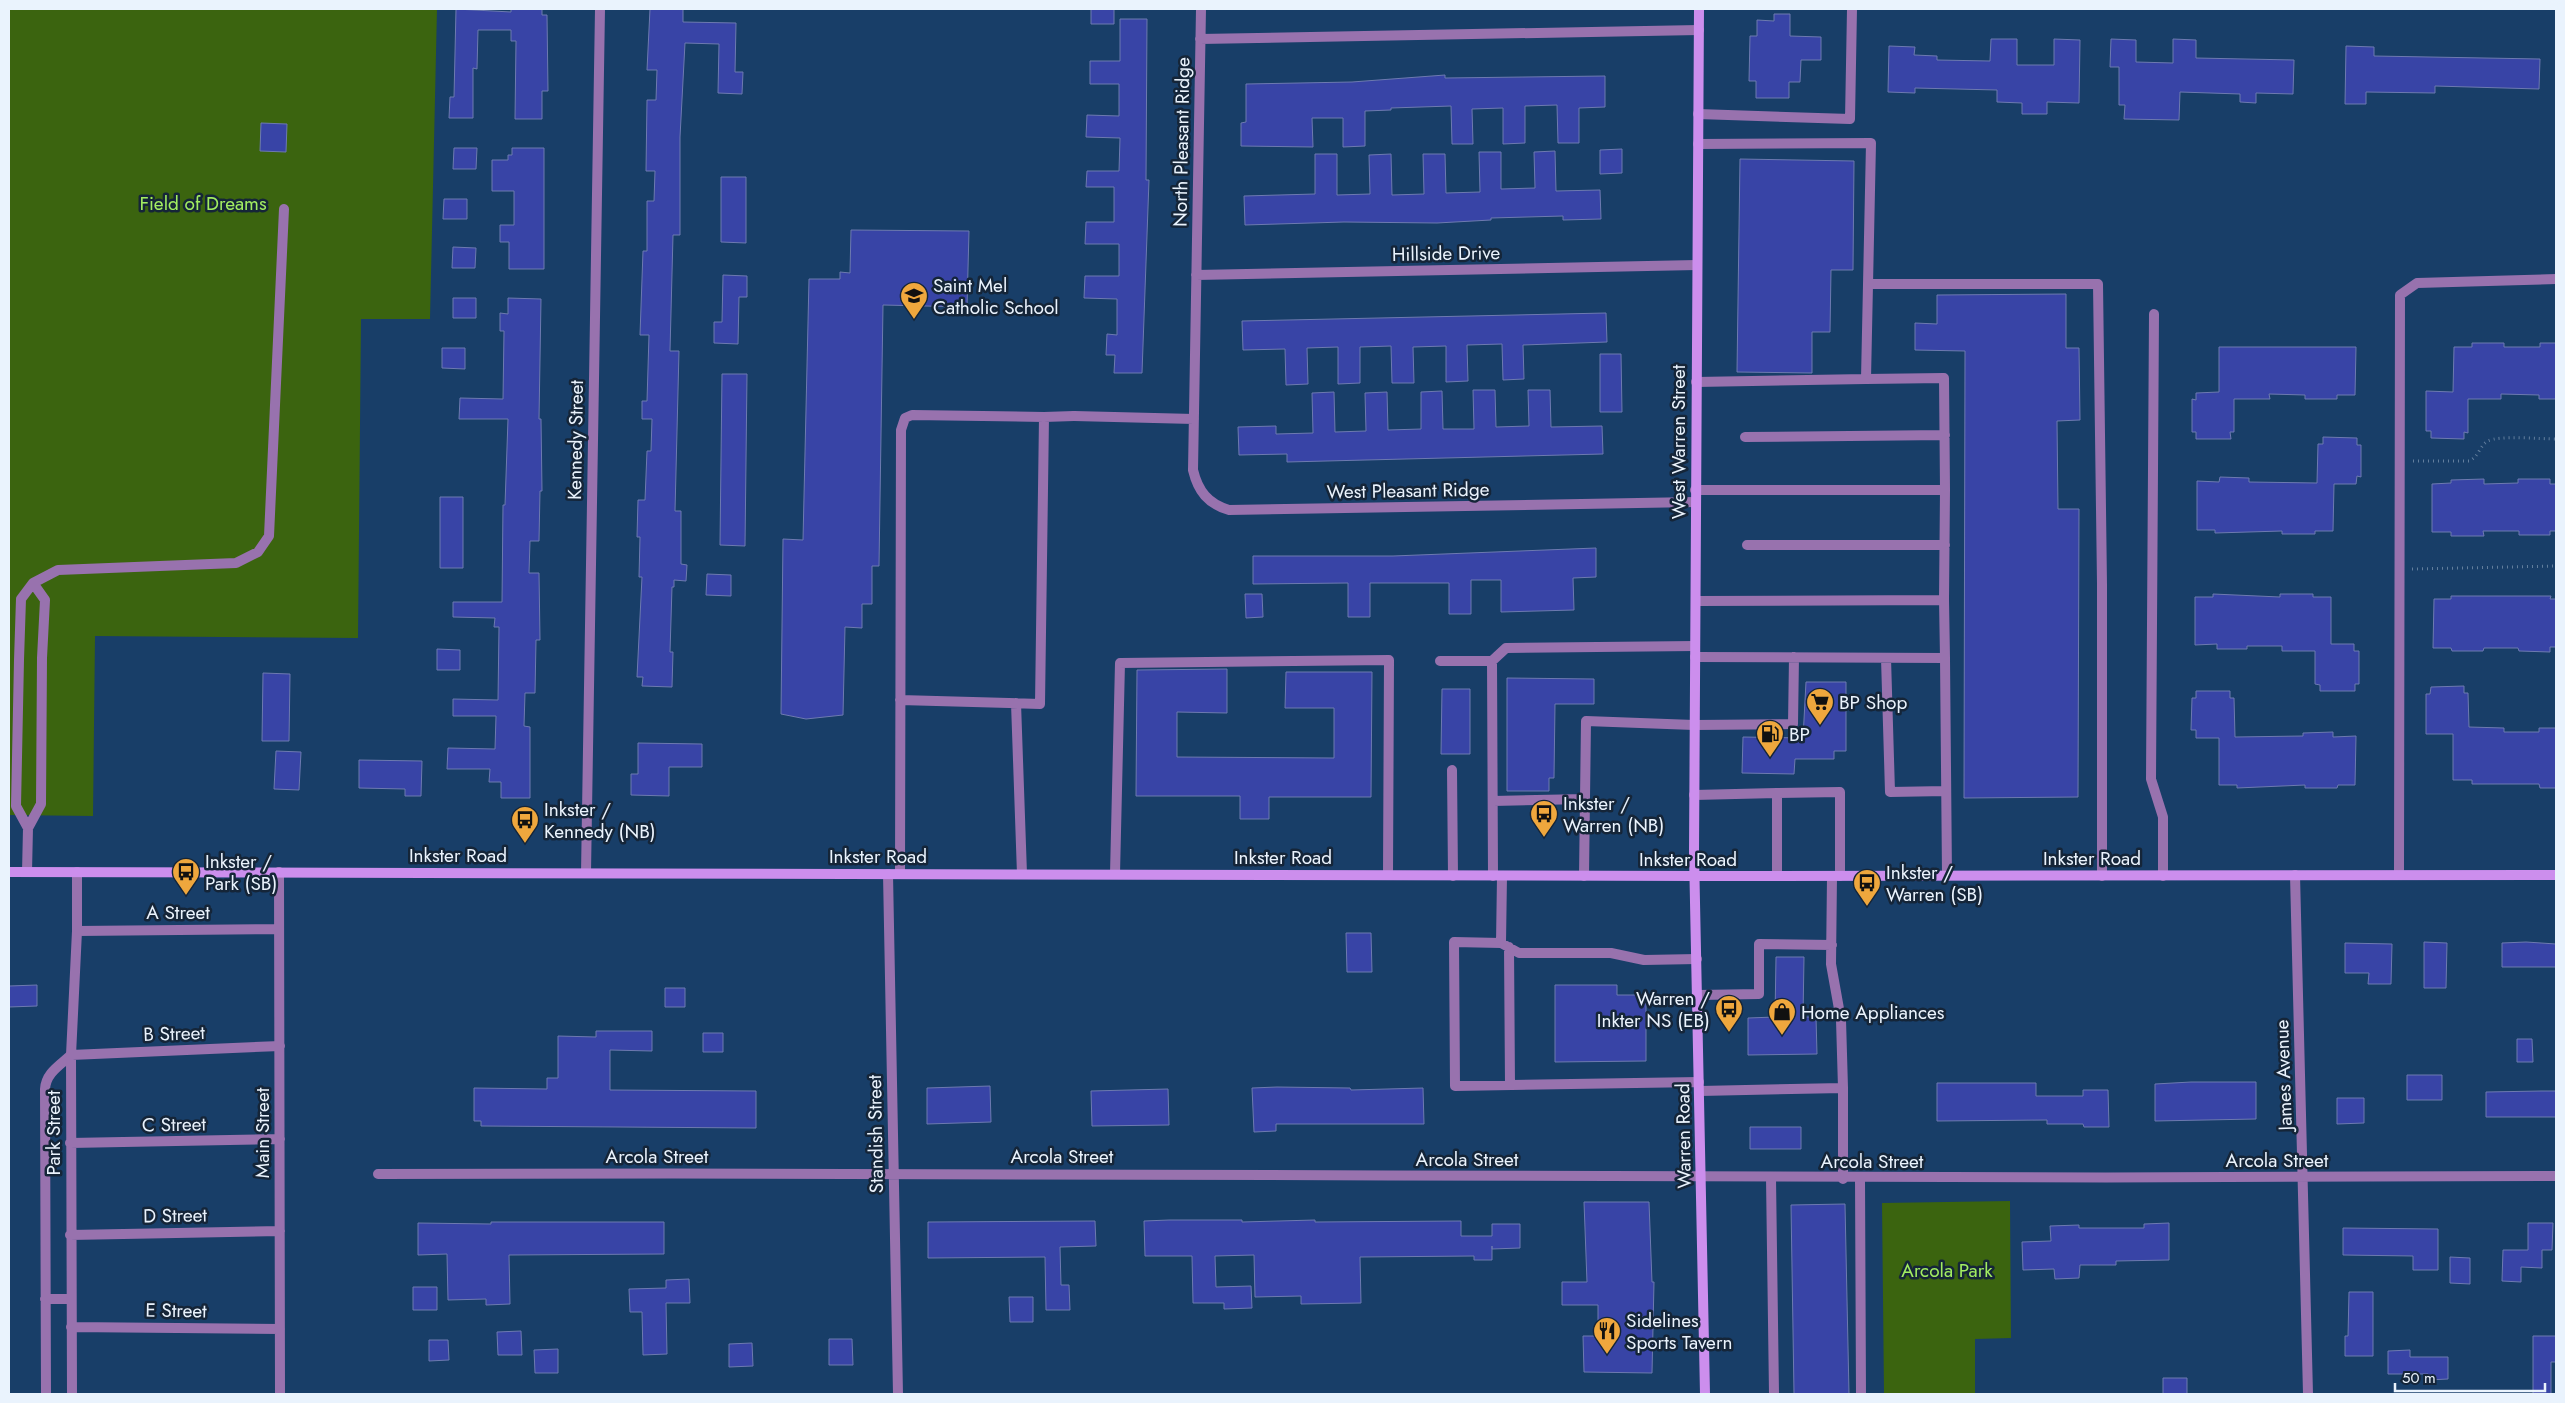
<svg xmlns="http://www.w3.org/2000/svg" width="2565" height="1403" font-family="Jost,sans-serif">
  <rect width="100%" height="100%" fill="#183e68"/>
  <path fill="#3b640f" d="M9,9H437L430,319H361L358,638L95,636L93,816L9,815Z
    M2010,1201L2011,1338L1975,1339V1394H1884L1882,1203Z"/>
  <path fill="#3844a6" stroke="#6d7ab0" d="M456,9L511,12V9H542V15H547L548,91H542V119H515L516,41H511V30H478L477,69L473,68V118H449L450,97H454Z
    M650,9H683V22L736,23L735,72H743L742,94L718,93L719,44L685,43L680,137V235H673L670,351H679L675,511H681V564L687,565L686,581L674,580V587H672L670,652H673L672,687L642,686L643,677H637L642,577H639L640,537H637L638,500H645L647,451H651L652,419H642V401H647L649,335H640L643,251H647V201H654L655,171H646L647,100H656L657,70H647Z
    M1091,9H1114V24H1091Z
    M1774,14H1790V36L1821,37V60H1801L1800,82H1789V98H1756V81H1749L1750,36H1757V20L1774,21Z
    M1120,19H1147L1146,180H1149L1142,373H1114L1115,355H1106L1107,334L1117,335V299L1084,298L1085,276H1119V244H1085L1086,222H1114V187H1086L1087,171H1119L1120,138L1086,137L1087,115L1119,116V84H1090V61H1120Z
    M1991,39H2017V65H2054V39L2080,40L2079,103L2047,102V114H2022V103L1997,102V90L1915,88V93L1888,92L1889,46L1915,47L1914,55L1937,56V60L1990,61Z
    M2111,39L2136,40V62L2173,63V39L2196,40V58L2294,60L2293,94L2256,93V103L2240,102V94L2180,92L2179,120L2124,119L2125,105H2119V67H2110Z
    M2346,46L2374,47V56L2540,59L2539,89L2435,86V93L2366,92V104H2345Z
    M1445,75V78L1605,76V107L1579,108V143H1558L1557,105L1525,106V143L1503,144V108L1472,109L1473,144H1452L1451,106L1391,108V110L1365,111V146L1343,147V118H1312L1313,147L1241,146V123L1246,122V84L1352,82Z
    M261,123L287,124L286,152L260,151Z
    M454,148H477L476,169H453Z
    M512,148H544V269H509V242H500V225H514V191H492V160H508V155H512Z
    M1622,149V173L1600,174V150Z
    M1555,151L1556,191L1600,190L1601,219L1563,220V216L1491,218V220L1437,223L1344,222L1245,225L1244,196L1315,194V154H1337V195L1370,194L1369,155L1391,154L1392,195L1424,194L1423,154H1445L1446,193L1480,192L1479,152H1501V189L1535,188L1534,152Z
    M1740,159L1854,161L1853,270H1831L1830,332H1812V373L1737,372Z
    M721,177H746V243L721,242Z
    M444,199H467V219H443Z
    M851,230L969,231L967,307L883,305L879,566H872V604H862V628L845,627L843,715L806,719L781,714L783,539L803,540L809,279H840V272L850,273Z
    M453,247L476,248L475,268H452Z
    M723,275L747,276V297H739L738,344L714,343V322H722Z
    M2066,294V348H2079L2080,420L2057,421L2058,509H2079L2078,797L1964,798L1965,351L1915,350V323L1937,324V295Z
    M453,298H476V318H453Z
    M508,298L541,299L539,419H541L542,491H540L539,541H530L529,573H539L540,640H536L535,693H525L524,726L530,727V798H501V782H489L490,769H447L448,748L495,749L496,716H453V699L498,700L499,627H494L495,618L453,617V602H502L503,505H505L508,419H459L460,398L503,399L504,331H500V313L508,314Z
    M1606,313L1607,342L1523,345L1524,379L1503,380L1502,344L1467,345L1468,381L1446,382V346L1413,347L1414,383H1392L1391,346L1360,347V383L1338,384V347L1307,348L1308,384L1286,385L1285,349L1243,350L1242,321Z
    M2472,343H2504V347H2540V343H2556V399H2539V395L2501,394V399H2468V433L2464,432V439L2431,438V431H2426V391L2453,392L2454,347H2472Z
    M2219,347H2356L2355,395H2337V399H2305V395L2269,394L2270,399H2234V432H2230L2231,439H2196V432H2192V399L2196,400V393L2219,392Z
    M442,348H465V369L442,368Z
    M1600,354H1621L1622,412H1600Z
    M722,374H747L745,546L720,545Z
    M1473,390H1495L1496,427L1529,426L1528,390H1550L1551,427L1602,426L1603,454L1287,462V454L1239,455L1238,427L1276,426V434L1313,433L1312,393L1334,392L1335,432L1366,431L1365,393L1387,392L1388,430L1421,429V392L1442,391L1443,429H1474Z
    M2323,437L2357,438V445H2361V477L2357,476L2356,484H2334L2333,531H2315V534H2282V531L2215,533V530H2197V481L2219,482L2220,477L2249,478V482L2317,483L2318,444H2323Z
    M2484,479V484L2518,483V479H2550V484H2556V531H2550V535H2519V531H2483L2484,536H2451V532H2432V484L2451,483V480Z
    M440,497H463V568H440Z
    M1596,548V577L1573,578L1574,610L1501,612V580H1471V614H1449V583H1370V617H1348V583L1253,584V556H1393Z
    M707,574L731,575V596L706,595Z
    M1245,594H1262L1263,617L1246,618Z
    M2213,594L2280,597V594H2313V597H2331V644H2354V651H2359V684H2355V691H2320V685L2315,684V651H2282V646H2247V649H2217V644L2195,645V597H2213Z
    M2451,596H2551L2550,599H2556V647H2550V652L2519,651L2518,648H2484L2483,651H2452L2451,648H2433L2434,599H2451Z
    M437,649L460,650V670H437Z
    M1227,669V713L1177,712V757L1334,758V708H1285L1286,672H1372L1371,797H1269V819H1240V796H1136L1137,670Z
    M263,673L290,674L289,741H262Z
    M1507,678L1594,679V704H1555L1554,778H1549V791H1507Z
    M1806,682H1846V751H1834V759H1795L1794,774L1742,773L1743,737L1803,738Z
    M2464,686V693H2468L2469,727L2504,728V732H2539V728H2556V788H2540L2539,784H2472V780H2453V734H2426V694H2430L2431,687Z
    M1442,689H1470V754H1441Z
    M2196,691H2230V698H2234L2235,737L2303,736V733L2333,732V737L2356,736L2355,785H2338L2337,788H2305V785L2237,788V785H2219V738H2196V730H2191L2192,698H2196Z
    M638,743L702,744V767H669V796L631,795V774H638Z
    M276,751L301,752L299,790L274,789Z
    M359,760L422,761L421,796H405V789L359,788Z
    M1346,933H1371L1372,972H1347Z
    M2424,942L2447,943L2446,988H2424Z
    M2526,942L2556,944V967H2502V943Z
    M2345,943L2392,944L2391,984H2368L2369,973H2345Z
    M1776,957H1804L1803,1017H1816L1817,1054L1748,1055V1018L1775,1017Z
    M37,985V1006L9,1007V986Z
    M1555,985H1617V995H1646V1061L1555,1062Z
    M665,988H685V1007H665Z
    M596,1031H652V1051L610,1050V1090L756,1091V1128L481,1126V1121H474V1088L547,1089V1078H558V1036L596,1037Z
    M703,1033H723V1052H703Z
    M2517,1039H2532L2533,1062H2517Z
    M2407,1075H2442V1100H2407Z
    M2191,1082H2256V1119L2155,1121V1084Z
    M1937,1083H2036V1096H2083V1090H2108L2109,1127H2084L2083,1124H2047V1120L1937,1121Z
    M990,1086L991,1122L927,1124V1088Z
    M1277,1087L1350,1088L1351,1090L1423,1088L1424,1124H1276V1131L1254,1132L1252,1088Z
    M1168,1089L1169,1125L1092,1126L1091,1091Z
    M2541,1091H2556V1117H2486V1092Z
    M2337,1098H2364V1123L2337,1124Z
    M1750,1127H1801V1149H1750Z
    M1584,1202H1649L1652,1282H1654L1652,1373L1584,1372L1583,1336H1598V1305H1562V1282H1587Z
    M1845,1204L1849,1394H1794L1791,1205Z
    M1169,1220H1242V1222L1315,1220V1222L1461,1221V1236H1492V1224H1520V1248L1492,1249V1246V1260H1474V1256L1360,1257L1361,1303L1301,1304V1296L1255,1297L1254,1255L1215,1256L1216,1287L1251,1286L1252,1308L1224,1309V1303H1193L1192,1256H1145L1144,1221Z
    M1095,1221L1096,1246L1060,1247L1061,1285H1069L1070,1310H1046L1045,1257L928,1258V1222Z
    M491,1222H664V1254L509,1255L510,1304L486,1305V1299L448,1300L447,1254L418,1255V1223L491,1224Z
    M2169,1223V1260L2116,1261V1265H2080L2079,1278L2055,1279L2054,1269L2023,1270L2022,1242L2051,1241L2050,1226L2079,1225V1228H2144V1224Z
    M2528,1223H2553L2552,1250H2542V1268L2521,1267V1282L2502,1281L2503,1250H2528Z
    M2343,1228L2438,1229V1270H2413V1256L2343,1255Z
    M2450,1257L2470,1258V1284L2450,1283Z
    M689,1279L690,1303H666L667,1354L643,1355L642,1312H630L629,1289L666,1288V1280Z
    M413,1287H437V1310H413Z
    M2349,1292H2373V1356H2345V1336H2348Z
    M1009,1297H1033V1322H1010Z
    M521,1331L522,1355H498L497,1332Z
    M2533,1336H2556V1362H2551V1394H2533Z
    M829,1339H852L853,1365H829Z
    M429,1340H448L449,1360L429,1361Z
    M752,1343L753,1366L729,1367V1344Z
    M558,1349V1373H535L534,1350Z
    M2410,1350V1357H2448V1379L2428,1380V1374H2388V1351Z
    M2163,1378H2187V1394H2163Z"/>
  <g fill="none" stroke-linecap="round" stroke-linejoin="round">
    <path stroke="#627e9d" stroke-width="3" stroke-dasharray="1 4" stroke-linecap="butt" d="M2413,461H2469C2479,457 2479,446 2488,441C2499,435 2541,439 2556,439
      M2412,569L2556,566"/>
    <path stroke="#9872ae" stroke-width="10" d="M1698,114L1850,119L1852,9
      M1868,284H2098L2102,584V876
      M2154,314L2151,779L2163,817V876
      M1696,382L1866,379L1871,143L1698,144
      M1745,437L1945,435
      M1695,490H1945L1944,378L1866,379
      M1747,545H1945
      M33,583L58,570L236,563L258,552L269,536L284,209
      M33,583L45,600L42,658L41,804L28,828L16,806L19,660L21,599Z
      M1696,601L1944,600L1945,490
      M1695,657L1945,658L1944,600
      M1886,658L1890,792L1946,791
      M1945,658L1947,876
      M1440,661H1492L1493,876
      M1492,661L1506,648L1695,646
      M900,700L1040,704L1044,417L1074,416
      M1016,703L1022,874
      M1452,770L1453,876
      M1694,795L1777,793
      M1493,801L1585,799
      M27,872L28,828
      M900,874L901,430L905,418L912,415L1044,417
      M1115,874L1120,663L1389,660L1388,875
      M2399,875L2400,295L2417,283L2556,279
      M1584,876L1586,721L1694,725L1793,724L1794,657
      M1777,876V793L1840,792V876
      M1832,876L1831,964L1841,1020L1843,1088
      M1501,943L1502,876
      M1509,947L1510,1085
      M1697,959L1644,960L1611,953H1519L1501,943L1454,942L1455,1086L1699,1082
      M1698,995L1759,994V944L1832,945
      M1700,1091L1843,1088V1179
      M1771,1178L1774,1394
      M1860,1178L1861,1394
      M45,1299H71
      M46,1394L45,1089C46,1073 59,1066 71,1055"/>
    <path stroke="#9872ae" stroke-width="10" d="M1201,9L1193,470C1198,491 1208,504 1229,510L1695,502
      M1200,39L1699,30
      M1196,275L1697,265
      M1074,416L1194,419
      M279,872L280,1394
      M586,873L600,9
      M888,874L898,1394
      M2295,875L2308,1394
      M77,931L279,929
      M71,1055L280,1046
      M70,1143L280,1139
      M378,1174C1104,1171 1830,1181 2556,1176
      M70,1235L280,1231
      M71,1327L280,1329
      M72,1394L71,1055L77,931V872"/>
    <path stroke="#cc8eed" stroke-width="10" d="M1699,9L1694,853L1705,1394
      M9,872L1696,876L2556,875"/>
  </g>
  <defs>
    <symbol id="school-pin" viewBox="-11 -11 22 30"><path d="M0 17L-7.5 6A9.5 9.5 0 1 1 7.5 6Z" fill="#efa73d" stroke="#152538"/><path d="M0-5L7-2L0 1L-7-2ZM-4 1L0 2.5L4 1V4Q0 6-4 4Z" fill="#111"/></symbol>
    <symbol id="supermarket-pin" viewBox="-11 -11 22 30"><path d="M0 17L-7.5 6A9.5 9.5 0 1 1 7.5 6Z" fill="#efa73d" stroke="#152538"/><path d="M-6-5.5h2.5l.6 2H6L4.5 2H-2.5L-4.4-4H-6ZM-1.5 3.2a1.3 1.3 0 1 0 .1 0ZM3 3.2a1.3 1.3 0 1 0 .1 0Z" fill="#111"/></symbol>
    <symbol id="fuel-pin" viewBox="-11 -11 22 30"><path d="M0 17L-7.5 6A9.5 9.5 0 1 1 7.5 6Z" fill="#efa73d" stroke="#152538"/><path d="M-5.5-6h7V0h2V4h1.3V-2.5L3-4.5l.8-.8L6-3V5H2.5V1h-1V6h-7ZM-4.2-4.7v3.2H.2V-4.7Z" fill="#111"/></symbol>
    <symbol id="bus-pin" viewBox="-11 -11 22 30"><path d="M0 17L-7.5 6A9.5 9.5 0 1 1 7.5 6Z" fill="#efa73d" stroke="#152538"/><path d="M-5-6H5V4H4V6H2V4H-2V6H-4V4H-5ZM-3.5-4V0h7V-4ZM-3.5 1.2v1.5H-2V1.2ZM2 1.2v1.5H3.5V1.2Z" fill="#111"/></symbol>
    <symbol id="shop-pin" viewBox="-11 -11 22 30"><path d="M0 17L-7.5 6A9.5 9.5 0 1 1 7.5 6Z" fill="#efa73d" stroke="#152538"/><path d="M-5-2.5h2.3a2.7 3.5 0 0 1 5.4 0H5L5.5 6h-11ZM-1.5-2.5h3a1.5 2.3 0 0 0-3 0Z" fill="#111"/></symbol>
    <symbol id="restaurant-pin" viewBox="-11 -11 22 30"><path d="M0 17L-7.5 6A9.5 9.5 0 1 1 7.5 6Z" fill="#efa73d" stroke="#152538"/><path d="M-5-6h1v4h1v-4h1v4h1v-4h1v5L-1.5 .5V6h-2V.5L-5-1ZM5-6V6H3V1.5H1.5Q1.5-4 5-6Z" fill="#111"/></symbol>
  </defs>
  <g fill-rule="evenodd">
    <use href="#school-pin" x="898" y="280" width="32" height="43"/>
    <use href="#supermarket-pin" x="1804" y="686" width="32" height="43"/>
    <use href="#fuel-pin" x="1754" y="718" width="32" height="43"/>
    <use href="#bus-pin" x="1528" y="798" width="32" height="43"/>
    <use href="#bus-pin" x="509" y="804" width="32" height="43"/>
    <use href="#bus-pin" x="170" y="856" width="32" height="43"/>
    <use href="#bus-pin" x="1851" y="867" width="32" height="43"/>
    <use href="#bus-pin" x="1713" y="993" width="32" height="43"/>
    <use href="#shop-pin" x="1766" y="996" width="32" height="43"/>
    <use href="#restaurant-pin" x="1591" y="1315" width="32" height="43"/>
  </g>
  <g text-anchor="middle" stroke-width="5" stroke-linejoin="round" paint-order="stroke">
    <g font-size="19" fill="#eaf3fd" stroke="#152538">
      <text transform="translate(1181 142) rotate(-89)" y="7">North Pleasant Ridge</text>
      <text transform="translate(1446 253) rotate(-1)" y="7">Hillside Drive</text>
      <text transform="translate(575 440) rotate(-89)" y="7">Kennedy Street</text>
      <text transform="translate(1678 442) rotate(-90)" y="7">West Warren Street</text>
      <text transform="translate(1408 490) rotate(-1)" y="7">West Pleasant Ridge</text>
      <text x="458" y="862">Inkster Road</text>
      <text x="878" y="863">Inkster Road</text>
      <text x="1283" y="864">Inkster Road</text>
      <text x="2092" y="865">Inkster Road</text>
      <text x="1688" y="866">Inkster Road</text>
      <text x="178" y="919">A Street</text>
      <text transform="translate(174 1033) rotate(-2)" y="7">B Street</text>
      <text transform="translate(2283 1075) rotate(-92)" y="7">James Avenue</text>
      <text transform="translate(174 1124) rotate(-1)" y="7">C Street</text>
      <text transform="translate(53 1133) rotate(-90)" y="7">Park Street</text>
      <text transform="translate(262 1133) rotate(-90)" y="7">Main Street</text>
      <text transform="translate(875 1134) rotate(-91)" y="7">Standish Street</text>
      <text transform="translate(1683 1136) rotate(-91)" y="7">Warren Road</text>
      <text x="657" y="1163">Arcola Street</text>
      <text x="1062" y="1163">Arcola Street</text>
      <text x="1467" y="1166">Arcola Street</text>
      <text x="2277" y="1167">Arcola Street</text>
      <text x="1872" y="1168">Arcola Street</text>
      <text transform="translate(175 1215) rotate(-1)" y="7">D Street</text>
      <text transform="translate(176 1310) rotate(1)" y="7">E Street</text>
    </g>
    <g font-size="19" fill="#a2ed61" stroke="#152538">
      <text x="203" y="210">Field of Dreams</text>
      <text x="1947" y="1277">Arcola Park</text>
    </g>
    <g font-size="19" fill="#eaf3fd" stroke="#152538" text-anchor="start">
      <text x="933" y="292">Saint Mel<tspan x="933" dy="22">Catholic School</tspan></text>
      <text x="1839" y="709">BP Shop</text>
      <text x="1789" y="741">BP</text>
      <text x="1563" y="810">Inkster /<tspan x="1563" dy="22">Warren (NB)</tspan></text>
      <text x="544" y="816">Inkster /<tspan x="544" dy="22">Kennedy (NB)</tspan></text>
      <text x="205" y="868">Inkster /<tspan x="205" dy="22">Park (SB)</tspan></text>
      <text x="1886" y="879">Inkster /<tspan x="1886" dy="22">Warren (SB)</tspan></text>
      <text x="1710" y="1005" text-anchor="end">Warren /<tspan x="1710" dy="22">Inkter NS (EB)</tspan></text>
      <text x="1801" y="1019">Home Appliances</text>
      <text x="1626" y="1327">Sidelines<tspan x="1626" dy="22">Sports Tavern</tspan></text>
    </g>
  </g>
  <rect width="2565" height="1403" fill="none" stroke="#eaf3fd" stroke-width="20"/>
  <path d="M2395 1383v8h150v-8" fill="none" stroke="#eaf3fd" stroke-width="2.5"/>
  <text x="2402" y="1383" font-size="15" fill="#eaf3fd" stroke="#152538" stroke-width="4" paint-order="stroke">50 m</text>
</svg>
